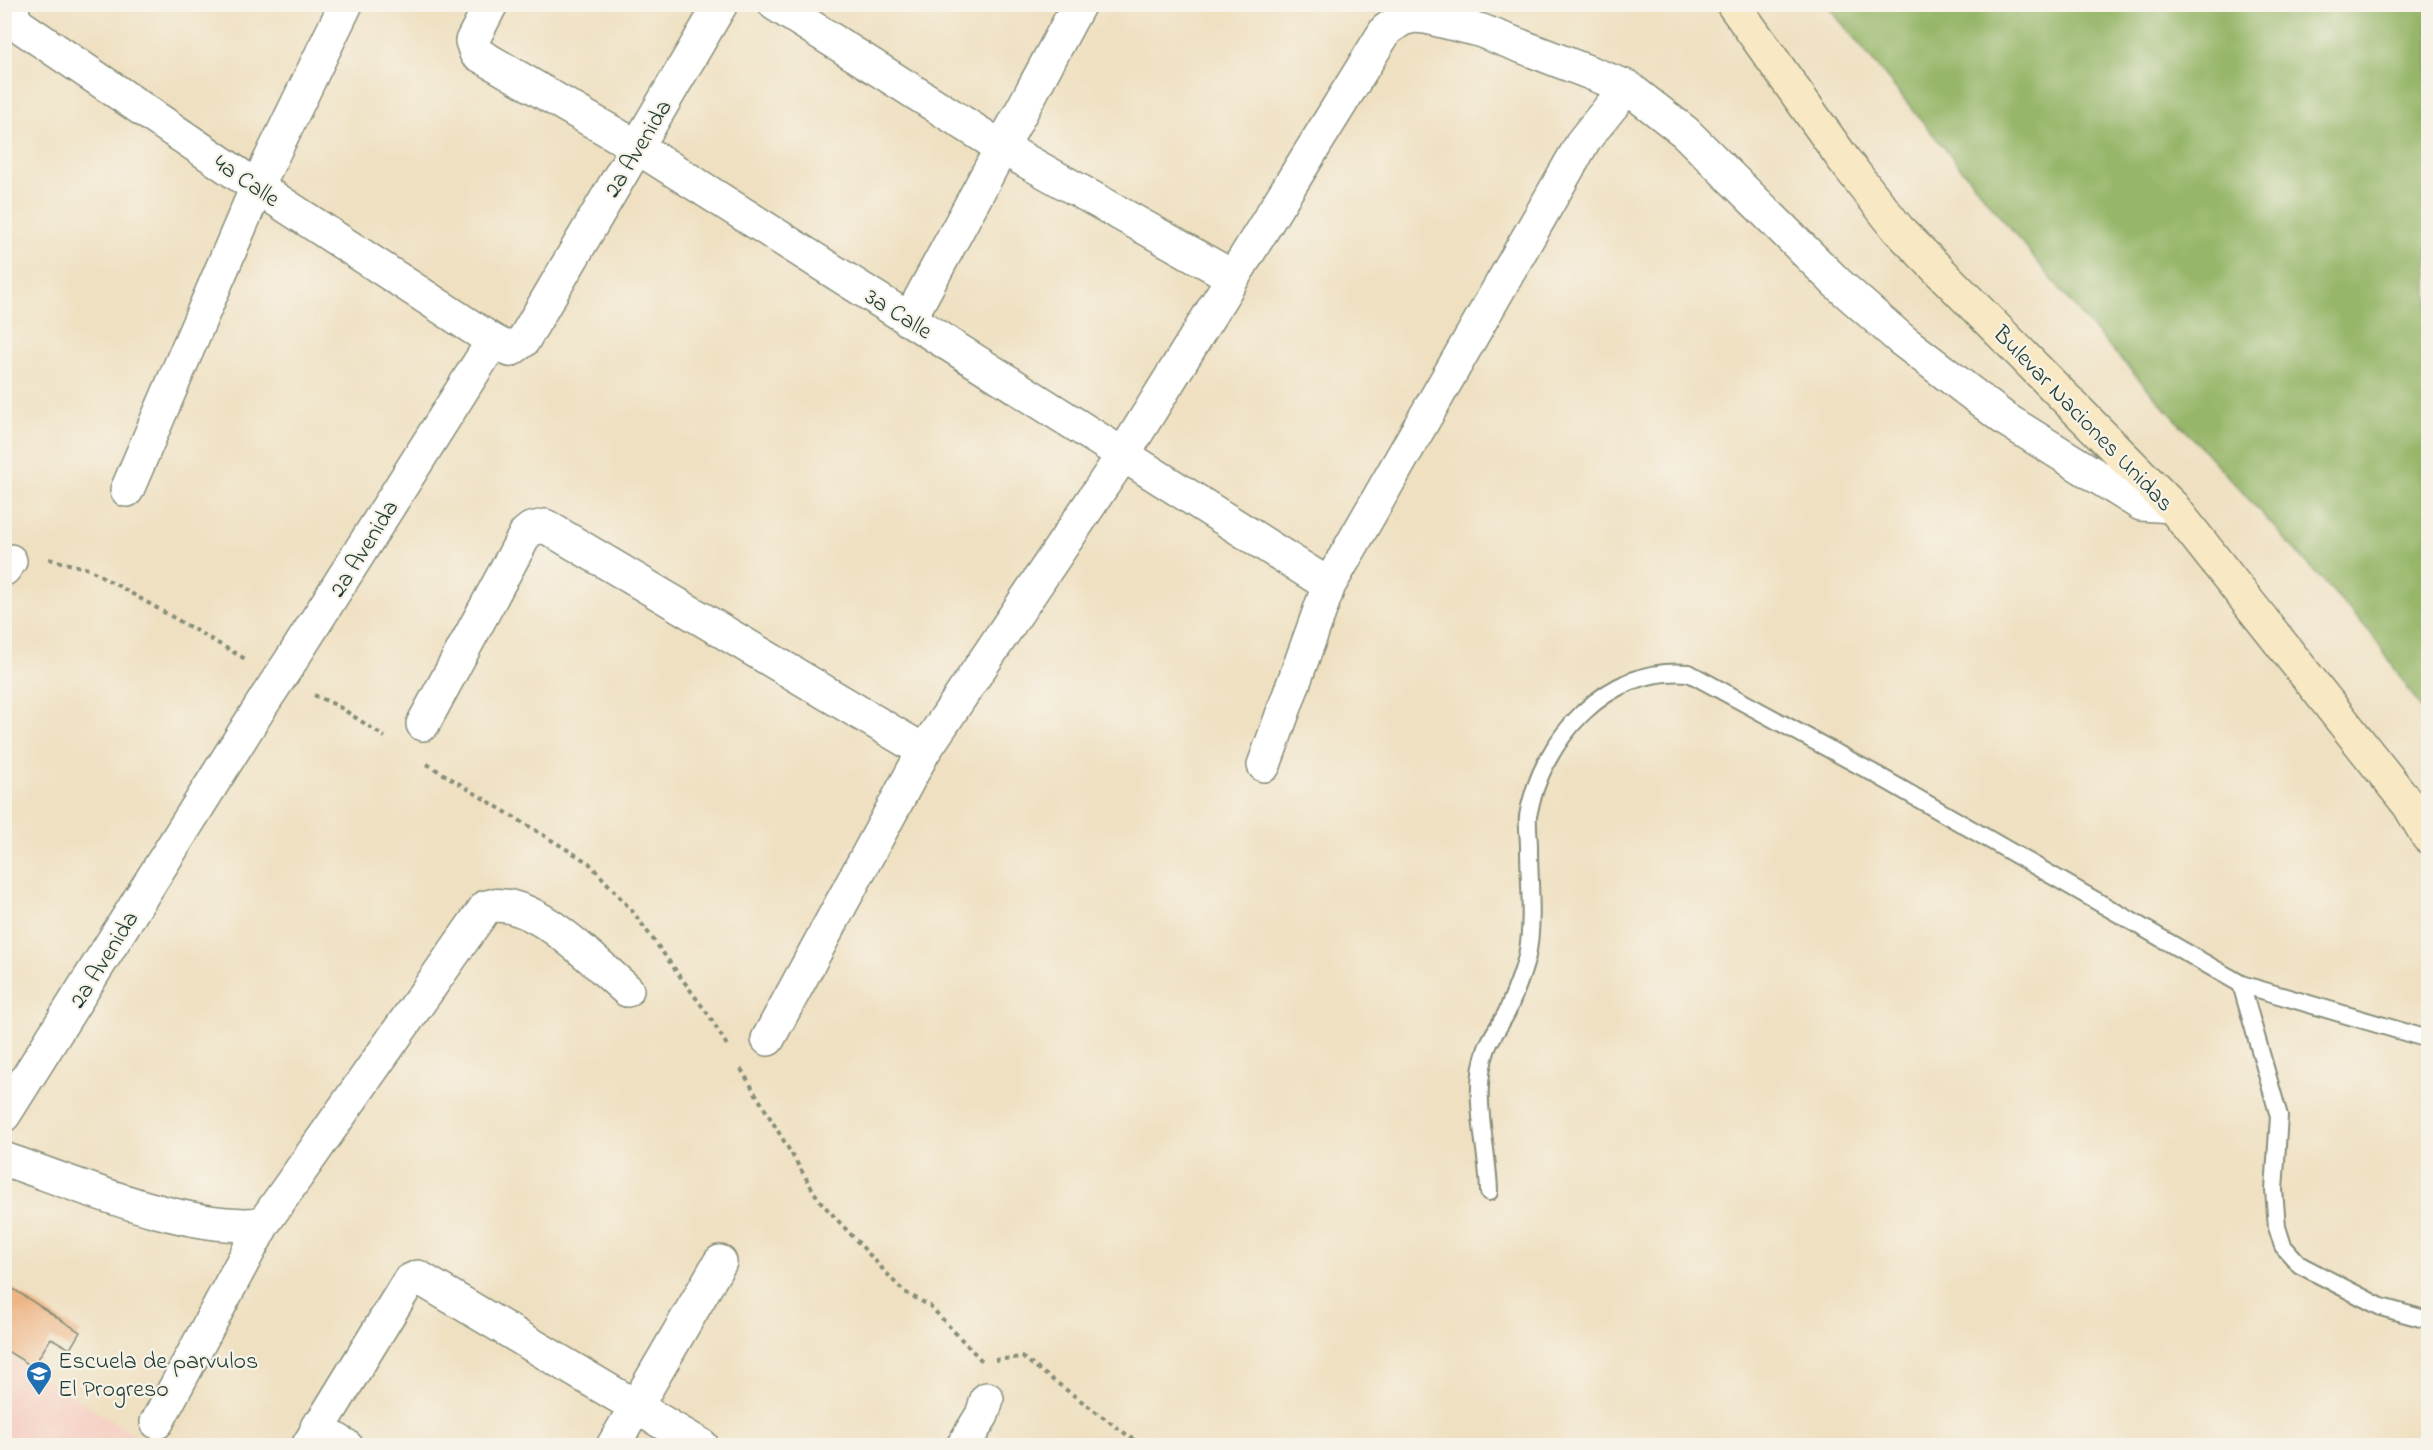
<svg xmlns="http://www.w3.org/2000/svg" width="2433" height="1450" font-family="'Indie Flower',sans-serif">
  <rect width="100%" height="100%" fill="#f7f3e8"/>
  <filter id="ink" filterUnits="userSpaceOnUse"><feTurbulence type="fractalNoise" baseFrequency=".0167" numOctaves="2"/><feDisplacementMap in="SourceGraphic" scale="12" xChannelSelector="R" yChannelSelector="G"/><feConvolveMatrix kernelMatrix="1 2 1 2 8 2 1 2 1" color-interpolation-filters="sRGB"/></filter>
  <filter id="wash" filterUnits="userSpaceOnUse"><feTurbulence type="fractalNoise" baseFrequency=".008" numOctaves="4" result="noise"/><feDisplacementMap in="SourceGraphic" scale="24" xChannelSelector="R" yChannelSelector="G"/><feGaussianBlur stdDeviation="1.35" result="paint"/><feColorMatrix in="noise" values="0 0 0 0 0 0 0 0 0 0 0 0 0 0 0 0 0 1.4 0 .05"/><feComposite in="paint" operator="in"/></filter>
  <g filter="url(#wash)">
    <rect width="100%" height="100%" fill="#efe0c1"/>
    <path fill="#f6d1c5" d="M5,1354L142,1440L139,1446L5,1445Z"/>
    <path fill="#96b669" stroke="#5a7a4e" stroke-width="1.5" d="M1827,5H2428V718L2370,632L2087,322Z"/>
    <g id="blocks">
      <path fill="#edb585" d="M4,1283L80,1332L70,1349L51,1338L33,1367L4,1349Z"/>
    </g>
  </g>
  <g filter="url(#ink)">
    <use href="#blocks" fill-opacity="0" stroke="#878e7a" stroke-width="1.5"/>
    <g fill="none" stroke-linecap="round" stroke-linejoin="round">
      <defs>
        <path id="service" d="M2241,984L2428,1039
          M1489,1192C1488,1144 1470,1095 1487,1048C1492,1035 1501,1024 1507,1012C1514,995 1523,974 1527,956C1534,920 1529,884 1529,847C1529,837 1527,826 1528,816C1542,739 1607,665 1689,673L1877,775L2241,984L2279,1116L2274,1190L2277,1227L2283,1246L2300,1265L2381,1307L2428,1320"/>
        <path id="minor" d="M11,4L14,19L20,26L257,187L493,341
          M491,4L472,41L476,53L637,147L1329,585
          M775,4L1001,147L1233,277
          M909,320L1079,4
          M127,490L257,187L346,4
          M4,569L10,561
          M292,659L493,341L510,350L523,341L721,4
          M423,724L526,533L531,529L545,526L924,751
          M1264,765L1329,585L1584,140L1627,87
          M768,1039L924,751L1123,455L1386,30L1402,19L1414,16L1426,17L1479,30L1627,87L1685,132L1837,283L1902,340L2005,419L2141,504L2172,506
          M4,1115L266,698
          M4,1159C77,1184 187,1232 263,1224L486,907C531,894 595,963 627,990
          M157,1422L263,1224
          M317,1427L346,1446
          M308,1446L409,1281L418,1277L702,1446
          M613,1446L720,1262
          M963,1446L982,1415L987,1399"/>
        <path id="secondary" d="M1733,4L1844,160L1898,229L2172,506L2409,805L2428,837"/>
      </defs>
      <use href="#service" stroke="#878e7a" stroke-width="20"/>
      <use href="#minor" stroke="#878e7a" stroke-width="36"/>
      <use href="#secondary" stroke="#878e7a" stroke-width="36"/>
      <path stroke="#878e7a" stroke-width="4" stroke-dasharray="4.5 4.5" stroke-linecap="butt" d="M49,559L89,569L247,660
        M314,695L338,706L385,737
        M427,764L589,863L633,912L710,1017L728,1047
        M741,1069L819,1200L903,1291L930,1306L982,1361
        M995,1360L1022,1357L1142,1446"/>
      <use href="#service" stroke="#fff" stroke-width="16"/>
      <use href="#minor" stroke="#fff" stroke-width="33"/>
      <use href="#secondary" stroke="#f8e8c3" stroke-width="33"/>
      <defs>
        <path id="minor-bridge" d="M266,698L292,659"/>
      </defs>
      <use href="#minor-bridge" stroke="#878e7a" stroke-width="36" stroke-linecap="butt"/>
      <use href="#minor-bridge" stroke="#fff" stroke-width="33"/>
    </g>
  </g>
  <defs>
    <symbol id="school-pin" viewBox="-11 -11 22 30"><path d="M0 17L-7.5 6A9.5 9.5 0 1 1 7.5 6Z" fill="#1f6fb2" stroke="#f7f3e8"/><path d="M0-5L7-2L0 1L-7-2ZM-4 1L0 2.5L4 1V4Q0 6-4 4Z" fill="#fff"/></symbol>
  </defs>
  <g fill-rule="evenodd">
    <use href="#school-pin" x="24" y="1359" width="30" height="40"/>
  </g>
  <g text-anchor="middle" stroke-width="4.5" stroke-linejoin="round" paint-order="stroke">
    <g font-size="24" fill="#1f3d34" stroke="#f7f3e8">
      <text transform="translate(637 148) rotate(-59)" y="8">2a Avenida</text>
      <text transform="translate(247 180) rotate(34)" y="8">4a Calle</text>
      <text transform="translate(899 313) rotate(32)" y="8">3a Calle</text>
      <text transform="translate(2084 418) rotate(46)" y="8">Bulevar Naciones Unidas</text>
      <text transform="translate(363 548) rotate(-58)" y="8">2a Avenida</text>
      <text transform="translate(103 959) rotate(-58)" y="8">2a Avenida</text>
    </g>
    <g font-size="24" fill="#1f3d34" stroke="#f7f3e8" text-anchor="start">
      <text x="58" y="1368">Escuela de parvulos<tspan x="58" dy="28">El Progreso</tspan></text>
    </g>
  </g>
  <rect width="2433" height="1450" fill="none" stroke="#f7f3e8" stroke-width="24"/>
</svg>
